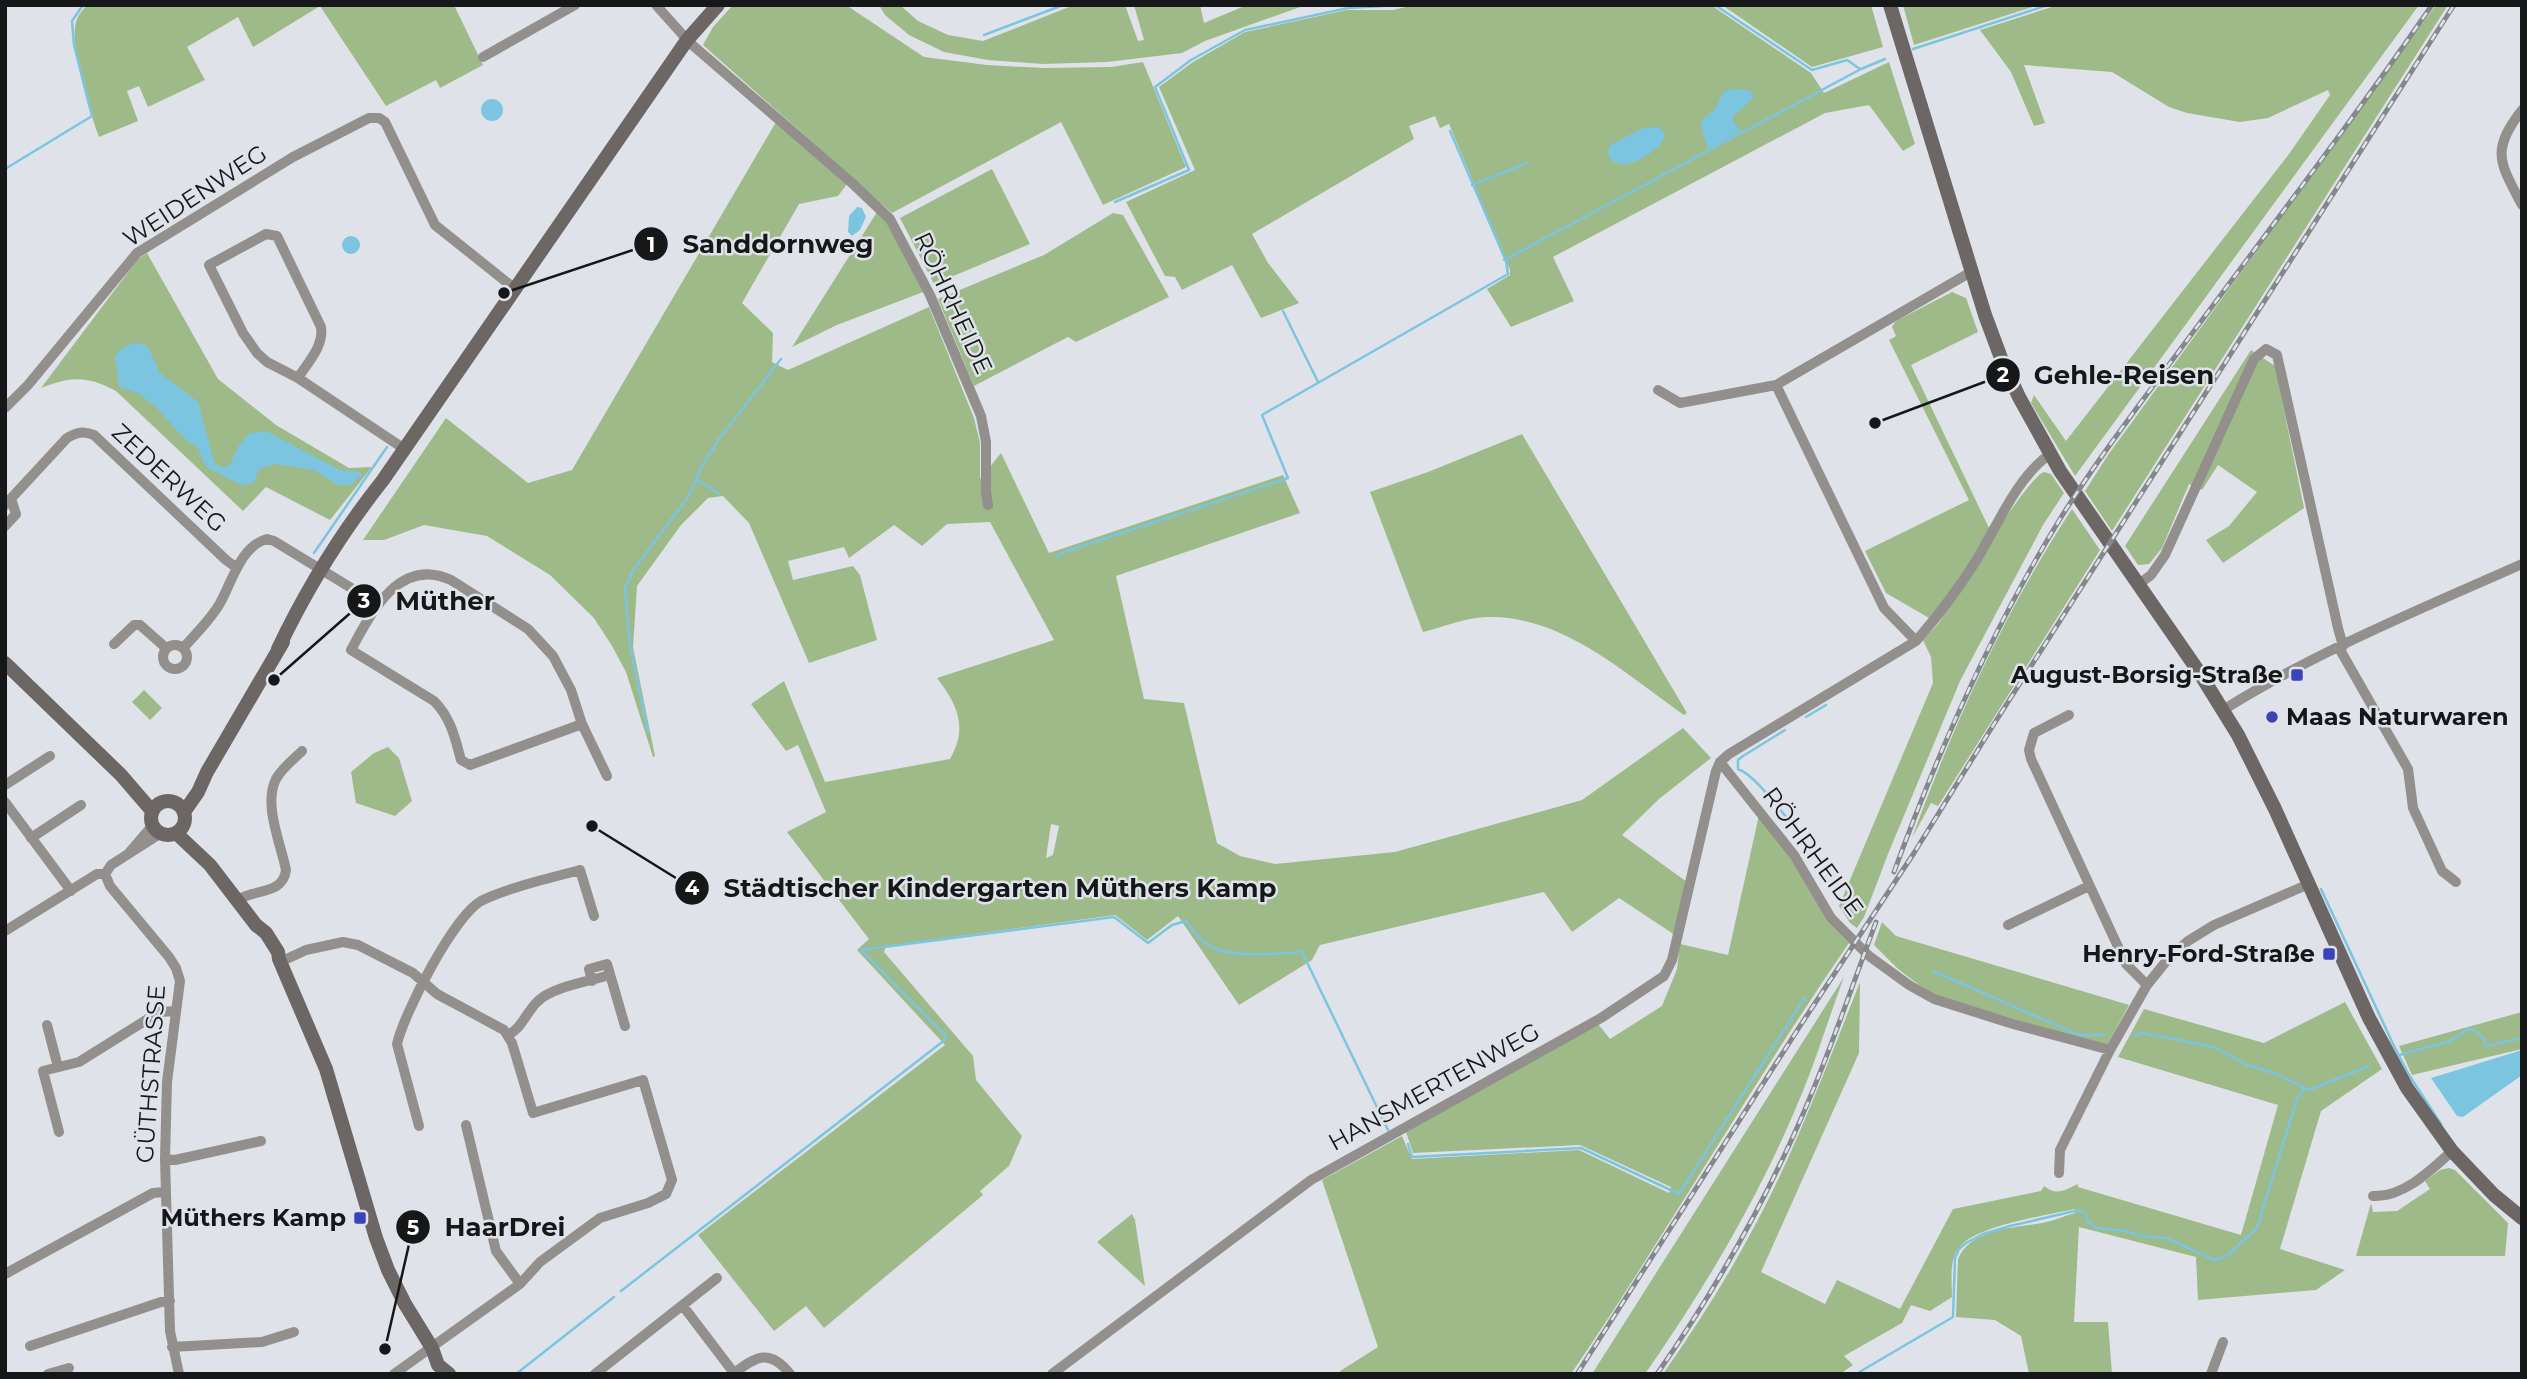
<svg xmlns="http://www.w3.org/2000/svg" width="2527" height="1379" font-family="Montserrat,sans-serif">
  <rect width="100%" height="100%" fill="#dfe3e9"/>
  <path fill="#9eba89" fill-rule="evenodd" d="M87,5H454L483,65L440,88L436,80L386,106L320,6L253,47L238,17L187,47L205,80L148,107L139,86L127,91L138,121L99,137C91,114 67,41 77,19C79,14 83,9 87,5Z
    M733,5H846L924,57L987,65L1044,68L1111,67L1143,62L1186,167L1103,205L1061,122L892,213L703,45L713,27Z
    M879,5H900L918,21L948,35L983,41L1074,5H1125L1138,41L1144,40L1134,5H1200L1204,23L1247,5H1306L1205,41L1182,53L1107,62L1043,64L988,60L944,52L909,35L885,15Z
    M1414,5H1711L1811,73L1824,93L1889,62L1915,144L1903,151L1869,105L1825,113L1553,257L1574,301L1511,327L1487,289L1510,275V270L1449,124L1440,128L1435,116L1409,126L1414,139L1252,234L1268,263L1299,303L1261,318L1232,265L1182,290L1175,277L1165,276L1126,202L1195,170L1159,87L1193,62L1245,32L1347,10H1393Z
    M1722,5H1871L1883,47L1812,67Z
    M1903,5H2039L1914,45Z
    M2058,5H2419L2075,476L2031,403L2034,395L2066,441L2289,154L2330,95L2328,90L2268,118L2240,122L2187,113L2169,107L2112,72L2024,65L2045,123L2034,126L2011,72L1980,30Z
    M2436,5H2448L2112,531L2085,491L2108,455Z
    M776,122L847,184L838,196L799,204L742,303L773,333L772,362L788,370L929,307L974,418L980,443V479L1001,453L1049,553L1283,475L1300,513L1116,576L1144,699L1184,703L1217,843L1240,856L1275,864L1395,852L1582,800L1683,728L1711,758L1659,799L1622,835L1687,882L1675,935L1619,898L1572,932L1544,892L1320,945L1312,960L1239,1005L1178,916L1147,940L1115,915L886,946L884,952L973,1056L976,1080L1022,1136L1009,1166L980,1191L983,1195L824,1328L806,1306L774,1331L698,1235L945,1045L857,950L869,939L787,832L826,812L798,745L786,751L751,704L784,681L825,782L950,759C968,728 958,705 937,678L1054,640L990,522L947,524L922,546L894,525L849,558L844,547L788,561L793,580L853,566L860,575L877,640L809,663L749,523L723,496L708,498L681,525L637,586L633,647L655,756L653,757L626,672L612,646L594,618L550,575L487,536L424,525L384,540H363L446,418L528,483L572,470ZM1051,824L1059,826L1053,855L1046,858Z
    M992,169L1030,244L934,284L900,218Z
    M877,212L887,222L923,292L837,325L792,347Z
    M1113,213L1123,215L1169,297L1076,342L1068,337L974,386L938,299L1044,255Z
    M147,253L218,379L276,425L349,468L372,467L330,520L266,487L243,511L116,391C87,376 72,376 41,388L138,259Z
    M1952,292L1966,298L1978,332L1911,365L1990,530L1947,596L1929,618L1886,593L1865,551L1969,500L1889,340L1896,336L1892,327L1896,321Z
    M2251,350L2275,366L2304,508L2223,563L2206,540L2229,526L2257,492L2218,465L2202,490L2189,484L2162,548L2149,564L2138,565L2125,546Z
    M1522,434L1687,713L1684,715C1626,674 1561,614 1486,617C1465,618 1443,627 1423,632L1370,492L1428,472Z
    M2044,472L2051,474L2064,493L2043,525L1960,681L1888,854L1864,917L1857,928L1850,923L1839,906L1933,683L1931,657L1923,640L1938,624C1955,599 2024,480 2044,472Z
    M2072,509L2100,550L1938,806L1931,803L1912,838C1954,723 2005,611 2072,509Z
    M144,690L162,708L150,720L132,702Z
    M388,747L399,758L412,801L395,816L356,803L351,772L374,753Z
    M1759,815L1789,856L1827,921L1849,943C1752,1084 1667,1233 1571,1374H1342L1340,1371L1378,1347L1322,1180L1402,1136L1412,1159L1579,1150L1669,1193L1671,1187L1580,1145L1413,1153L1406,1132L1598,1024L1610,1039L1662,1006L1677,969L1680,944L1728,955Z
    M1882,922L1896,936L2129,1005L2106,1047L1931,994L1898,969L1874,945Z
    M1844,977C1832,1009 1822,1041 1810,1073C1769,1180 1710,1281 1645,1374H1592Z
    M1860,982L1859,1053L1761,1272L1825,1304L1837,1280L1900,1309L1953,1209L2041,1191L2044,1186C2057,1197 2066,1189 2078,1184V1187L2241,1235L2278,1105L2118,1057L2144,1009L2264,1043L2345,1002L2382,1069L2321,1111L2280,1249L2345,1270L2316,1290L2198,1300L2196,1257L2079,1227L2074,1322H2108L2112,1374H2029L2021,1336L1995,1320L1956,1317L1958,1259C1971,1228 2015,1228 2042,1223C2053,1221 2064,1216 2075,1213V1209C2048,1215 1973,1226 1958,1249C1949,1262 1952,1282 1952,1297L1930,1311L1911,1305L1902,1323L1844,1356L1853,1365L1840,1374H1663C1693,1331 1721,1288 1746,1242C1792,1160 1825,1070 1860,982Z
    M2522,1012V1049L2412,1075L2399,1046Z
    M2449,1168L2455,1170L2508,1223L2505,1256H2356L2371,1203L2373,1212L2397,1211L2430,1189L2425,1181L2440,1170Z
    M1132,1214L1135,1220L1145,1286L1097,1242Z"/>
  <path fill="#7bc5e1" d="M1731,89L1748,90L1754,94L1752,99L1733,116V121L1741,131L1708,149L1701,128L1702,120L1716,108L1722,94Z
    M481 110a11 11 0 1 1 22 0a11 11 0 1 1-22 0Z
    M1659,127L1665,134C1664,147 1637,164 1624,164C1620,164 1616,162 1612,161L1608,152L1610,145L1643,128Z
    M857,207L862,208L866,217L860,230L852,236L848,232L849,216Z
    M342 245a9 9 0 1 1 18 0a9 9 0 1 1-18 0Z
    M133,343L143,344L148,347L160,373L198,402L214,462L220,467L229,466L239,445L250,433L266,431L340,470L360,472L362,475L351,485H338L314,470L275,464L259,469L254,483L241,485L210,469L205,465L198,448L184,438L155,406L138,393L119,387L115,357L121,349Z
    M2522,1050V1075L2463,1117L2457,1116L2431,1078Z"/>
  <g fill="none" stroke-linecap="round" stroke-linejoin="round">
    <path stroke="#7bc5e1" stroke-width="2.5" d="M1715,5L1812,70L1847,60L1860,69
      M984,35L1063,5
      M1913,49L2048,5
      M5,169L92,116L74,45L72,21L83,5
      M1472,185L1527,163
      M1115,202L1189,170L1155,87L1191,60L1245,30L1348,8L1401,5
      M1504,260L1861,69L1885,59
      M1283,311L1318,382
      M697,480L720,494
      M314,553L387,447
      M1057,557L1064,552L1288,478L1262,415L1508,274L1506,261L1450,131
      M1806,717L1826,705
      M1785,730L1743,756L1738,760V769C1756,776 1778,808 1792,824
      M648,732L630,646L625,588L634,569L688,497L702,466L719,439L781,359
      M2321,889L2394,1046L2409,1075L2441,1124
      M861,950L1114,917L1148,943L1172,925L1186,921C1193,931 1203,943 1213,948C1233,957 1280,954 1302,952L1388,1130
      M1933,971L2079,1035H2104
      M2134,1035L2143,1033L2214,1047L2245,1064L2277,1074L2309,1090L2369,1066
      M2399,1055L2450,1041L2468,1029C2478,1031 2484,1037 2486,1046L2522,1038
      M1408,1144L1412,1157L1581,1148L1679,1194L1805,997
      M621,1291L946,1039L945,1035L861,950
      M516,1374L614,1297
      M1856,1374L1953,1317L1955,1258L1959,1249L1966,1243L1983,1234L2010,1226L2079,1210L2085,1213L2087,1221L2096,1228L2126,1231L2140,1236L2166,1238L2215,1260L2228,1255L2257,1228L2297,1099L2304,1089"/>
    <path stroke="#928f8d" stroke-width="10" d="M656,5L690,43L852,183L890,219L930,295L981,416L986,442V492L988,505
      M483,57L575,5
      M2522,110C2490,151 2500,163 2522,205
      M298,378C308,362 324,346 321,327L277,236L266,234L209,265L243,333L257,353L267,362L298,378L403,448
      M1776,385L1884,608L1916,641
      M1658,390L1680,403L1776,385L1971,272
      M5,408L28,385L137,253L293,157L369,118H379L385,122L435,225L514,288
      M5,505L67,438C77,432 83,431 94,435L226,560L237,568
      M5,526L16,514L11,499
      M2139,584L2151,575L2165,555L2254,359L2266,349L2277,355L2338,628L2343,646
      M114,644L134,625H140L166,648
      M163 657a12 12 0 1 1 24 0a12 12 0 1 1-24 0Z
      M183,648C196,634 209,621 219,605C232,583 240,546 267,539L274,541L376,603
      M2339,648L2408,769L2413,808L2442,871L2456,882
      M2223,710C2317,651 2421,609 2522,564
      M2069,715L2034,733L2029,750L2031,759L2126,964L2147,985
      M582,724L470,765L461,760C455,738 451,718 434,701L351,650C371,613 399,556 451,580L528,629L553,656L571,690L582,724L607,776
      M1720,762L1794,855L1831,918L1869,956L1909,985L1934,999L2013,1024L2110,1050
      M5,785L50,756
      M5,802L71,891
      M31,838L81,805
      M128,854L153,825
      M105,874L110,886L169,957L176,968L180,981L167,1082L165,1159L170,1331L179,1374
      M105,874L111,865L161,833
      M237,900C254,889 283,895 286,870C281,844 263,805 276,779C282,768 293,760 302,751
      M2008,925L2089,886
      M5,931L97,874H105
      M280,962L306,950L343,942L358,945L413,973L437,994L504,1030L512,1043L533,1113L643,1080L672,1180L666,1194L648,1203L600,1218L540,1262L520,1284L394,1374
      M592,981L589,969L607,964L625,1026
      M47,1025L58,1067
      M508,1035C522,1028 526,1013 537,1002C551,987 590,981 610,975
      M466,1125L496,1251L520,1284
      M419,1126L397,1044C404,1013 454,916 481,901C506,888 551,878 580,870L594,916
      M59,1132L43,1071L79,1062L159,1012L175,1011
      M165,1159L175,1160L261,1141
      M2059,1173L2060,1150L2110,1050L2147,985L2168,959L2188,941L2214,925L2309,884
      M2373,1196C2403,1198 2431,1170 2452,1151
      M5,1274L153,1193L165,1192
      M683,1306L734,1373
      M30,1346L161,1302L170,1301
      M172,1347L262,1342L294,1332
      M48,1374L69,1368
      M595,1374L717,1278
      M733,1374C756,1356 770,1348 790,1374
      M1052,1374L1311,1180L1601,1018L1664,976L1672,960L1716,771L1720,762L1729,754L1916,641C1938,616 1959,588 1977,559C1998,525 2016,478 2050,454
      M2211,1374L2223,1342"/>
    <path stroke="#6c6765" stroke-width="14" d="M1890,5L1985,315L2001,358L2019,397L2060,471L2199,672L2238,735L2275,809L2369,1018L2407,1088L2452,1151L2494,1195L2522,1218
      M278,649C307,588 341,533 383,480L687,40L718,5
      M5,663L121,775L152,811
      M151 818a17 17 0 1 1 34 0a17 17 0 1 1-34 0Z
      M184,812L198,792L207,772L283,642
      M176,833L210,865L256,925L266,933L278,952L279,959L326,1069L376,1238L388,1270L405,1304L432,1348L438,1365L449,1374"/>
    <defs>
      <path id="rail" d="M1894,872C1939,749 1991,631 2060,519C2098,458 2143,400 2185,343C2268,231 2353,120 2432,5
        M1577,1374L1800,1026L1914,853L1994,724L2454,5
        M1657,1374C1705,1305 1748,1232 1784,1156C1820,1081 1847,1000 1876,922"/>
    </defs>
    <use href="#rail" stroke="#84878b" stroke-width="5"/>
    <use href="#rail" stroke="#dfe3e9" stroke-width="2.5" stroke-dasharray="8" stroke-linecap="butt"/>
  </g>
  <g fill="#3a43b7" stroke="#dfe3e9" stroke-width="2.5">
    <rect x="2290" y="668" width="14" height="14" rx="3.5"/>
    <circle cx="2272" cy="717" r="7"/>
    <rect x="2322" y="947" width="14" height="14" rx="3.5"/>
    <rect x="353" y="1211" width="14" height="14" rx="3.5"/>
  </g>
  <g text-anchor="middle" stroke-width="5" stroke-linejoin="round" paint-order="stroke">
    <g font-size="24" fill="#161719" stroke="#dfe3e9">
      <text transform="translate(195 196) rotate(-33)" y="8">WEIDENWEG</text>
      <text transform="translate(953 303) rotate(65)" y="8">RÖHRHEIDE</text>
      <text transform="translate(169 478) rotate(43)" y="8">ZEDERWEG</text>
      <text transform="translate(1813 852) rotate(54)" y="8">RÖHRHEIDE</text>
      <text transform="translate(151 1074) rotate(-86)" y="8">GÜTHSTRASSE</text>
      <text transform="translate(1434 1087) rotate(-29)" y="8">HANSMERTENWEG</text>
    </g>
    <g font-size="24" font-weight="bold" fill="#161719" stroke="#dfe3e9" text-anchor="end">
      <text x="2283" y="683">August-Borsig-Straße</text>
      <text x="2286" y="725" text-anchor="start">Maas Naturwaren</text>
      <text x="2315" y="962">Henry-Ford-Straße</text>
      <text x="346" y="1226">Müthers Kamp</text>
    </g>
  </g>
  <path fill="none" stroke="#161719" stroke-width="2.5" d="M504 293L651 244M1875 423L2003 375M274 680L364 601M592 826L692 888M385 1349L413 1227"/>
  <g fill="#161719" stroke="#dfe3e9" stroke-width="2.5">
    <circle cx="504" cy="293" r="7"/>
    <circle cx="1875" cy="423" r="7"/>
    <circle cx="274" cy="680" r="7"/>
    <circle cx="592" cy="826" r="7"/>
    <circle cx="385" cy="1349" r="7"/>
    <circle cx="651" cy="244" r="18"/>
    <circle cx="2003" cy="375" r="18"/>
    <circle cx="364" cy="601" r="18"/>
    <circle cx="692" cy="888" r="18"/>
    <circle cx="413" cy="1227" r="18"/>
  </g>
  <g font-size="21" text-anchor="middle" font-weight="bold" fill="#fff">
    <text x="651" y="252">1</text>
    <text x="2003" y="382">2</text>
    <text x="364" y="608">3</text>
    <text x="692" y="895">4</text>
    <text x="413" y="1235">5</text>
  </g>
  <g font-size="26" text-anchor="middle" font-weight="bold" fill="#161719" stroke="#dfe3e9" stroke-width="5" stroke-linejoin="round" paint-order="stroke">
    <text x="778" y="253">Sanddornweg</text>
    <text x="2124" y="384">Gehle-Reisen</text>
    <text x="445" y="610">Müther</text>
    <text x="1000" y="897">Städtischer Kindergarten Müthers Kamp</text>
    <text x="505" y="1236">HaarDrei</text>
  </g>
  <rect width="2527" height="1379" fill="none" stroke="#161719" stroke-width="14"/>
</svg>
